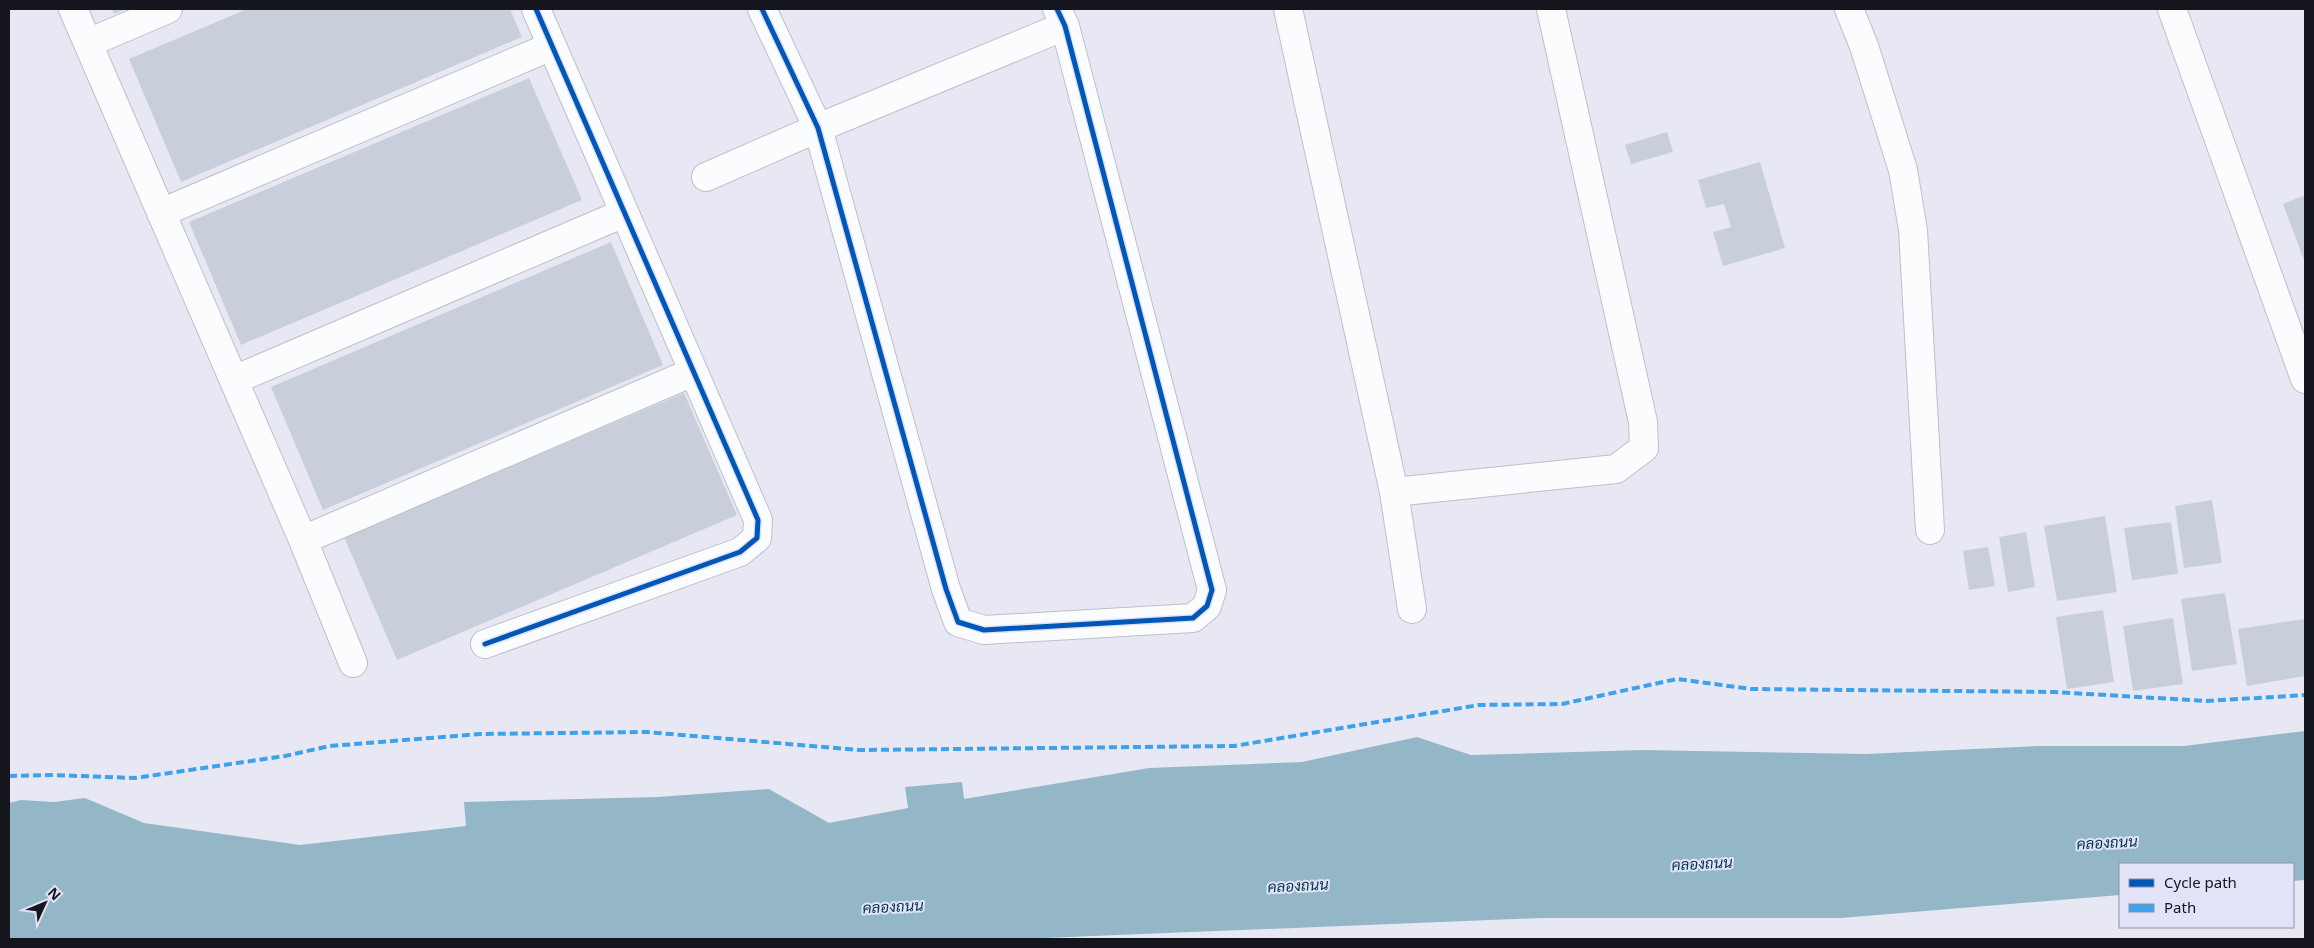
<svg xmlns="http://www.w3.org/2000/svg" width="2314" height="948" font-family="'Noto Sans',Sarabun,sans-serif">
  <rect width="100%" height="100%" fill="#e7e8f3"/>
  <path fill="#94b7c7" d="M2305,731V880L2293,881V864H2120V895L1841,918H1540L1019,939H9V803L21,800L54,802L85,798L144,823L300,845L466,826L464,802L658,797L769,789L829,823L908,808L905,787L962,782L964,799L1149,768L1302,762L1417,737L1471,755L1642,750L1866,754L2038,746H2184Z"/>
  <path fill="#c9cfda" d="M112,9H126L114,14Z
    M247,9H510L522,37L181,182L129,59Z
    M529,78L582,200L241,345L189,222Z
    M1667,132L1673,152L1631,164L1625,145Z
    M1760,162L1785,248L1723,266L1713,232L1731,227L1724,204L1706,208L1698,180Z
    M2305,195V263L2283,204Z
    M611,242L663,365L323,510L271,387Z
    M684,393L737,515L397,660L344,537Z
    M2212,500L2222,563L2184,568L2175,506Z
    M2105,516L2117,592L2057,601L2044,526Z
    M2171,522L2178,574L2132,580L2124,528Z
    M2026,532L2035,587L2008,592L1999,537Z
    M1988,547L1995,586L1969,590L1963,551Z
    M2225,593L2237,664L2192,671L2181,599Z
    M2103,610L2114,682L2067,689L2056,617Z
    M2173,618L2183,684L2133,691L2123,626Z
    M2305,619V676L2247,686L2238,629Z"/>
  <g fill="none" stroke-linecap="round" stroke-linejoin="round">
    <defs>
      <path id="minor" d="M73,9L303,540L353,663
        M762,9L818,128L946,589L958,622L984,630L1193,618L1207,606L1212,590L1065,26L1057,9
        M1288,9L1394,492L1412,609
        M1849,9L1864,46L1903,170L1913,230L1930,530
        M2172,9L2305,379
        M88,43L168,9
        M706,177L818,128L1065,26
        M161,213L552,46
        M234,380L624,213
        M1394,492L1616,469L1644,448L1643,422L1551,9
        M303,540L693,372
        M485,644L740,552L757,538L758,520L536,9"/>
    </defs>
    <use href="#minor" stroke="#bebfc8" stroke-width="30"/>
    <use href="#minor" stroke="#fbfcfd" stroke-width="28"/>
    <path stroke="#3da2ea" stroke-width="4" stroke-dasharray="8 4" stroke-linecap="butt" d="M9,776L53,775L135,778L285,756L330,746L480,734L646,732L860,750L1234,746L1479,705L1562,704L1677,679L1751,689L2054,692L2207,701L2305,695"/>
    <defs>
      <path id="cycleway" d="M762,9L818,128L946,589L958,622L984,630L1193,618L1207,606L1212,590L1065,26L1057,9
        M485,644L740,552L757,538L758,520L536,9"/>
    </defs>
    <use href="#cycleway" stroke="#e1e3f9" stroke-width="8"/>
    <use href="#cycleway" stroke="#0057b8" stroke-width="5"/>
  </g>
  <g text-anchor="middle" stroke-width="4" stroke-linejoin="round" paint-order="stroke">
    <g font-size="15" font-style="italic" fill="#033340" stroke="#e1e3f9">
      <text transform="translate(2107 843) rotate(-3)" y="5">คลองถนน</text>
      <text transform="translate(1702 864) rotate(-3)" y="5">คลองถนน</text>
      <text transform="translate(1298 886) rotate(-3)" y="5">คลองถนน</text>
      <text transform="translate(893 907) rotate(-3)" y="5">คลองถนน</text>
    </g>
  </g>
  <rect width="2314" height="948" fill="none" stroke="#15161d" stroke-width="20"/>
  <rect x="2119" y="863" width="175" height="65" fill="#e1e3f9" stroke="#8f91a1"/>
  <rect x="2129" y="879" width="25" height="8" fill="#0057b8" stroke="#8f91a1"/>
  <text x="2164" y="888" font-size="15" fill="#15161d">Cycle path</text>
  <rect x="2129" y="904" width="25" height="8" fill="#3da2ea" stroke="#8f91a1"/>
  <text x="2164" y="913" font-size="15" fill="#15161d">Path</text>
  <g transform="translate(45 903) rotate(46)" stroke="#e1e3f9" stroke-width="4" paint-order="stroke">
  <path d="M0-4L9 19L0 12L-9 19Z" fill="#15161d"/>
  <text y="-8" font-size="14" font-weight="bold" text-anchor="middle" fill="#15161d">N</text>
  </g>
</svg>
